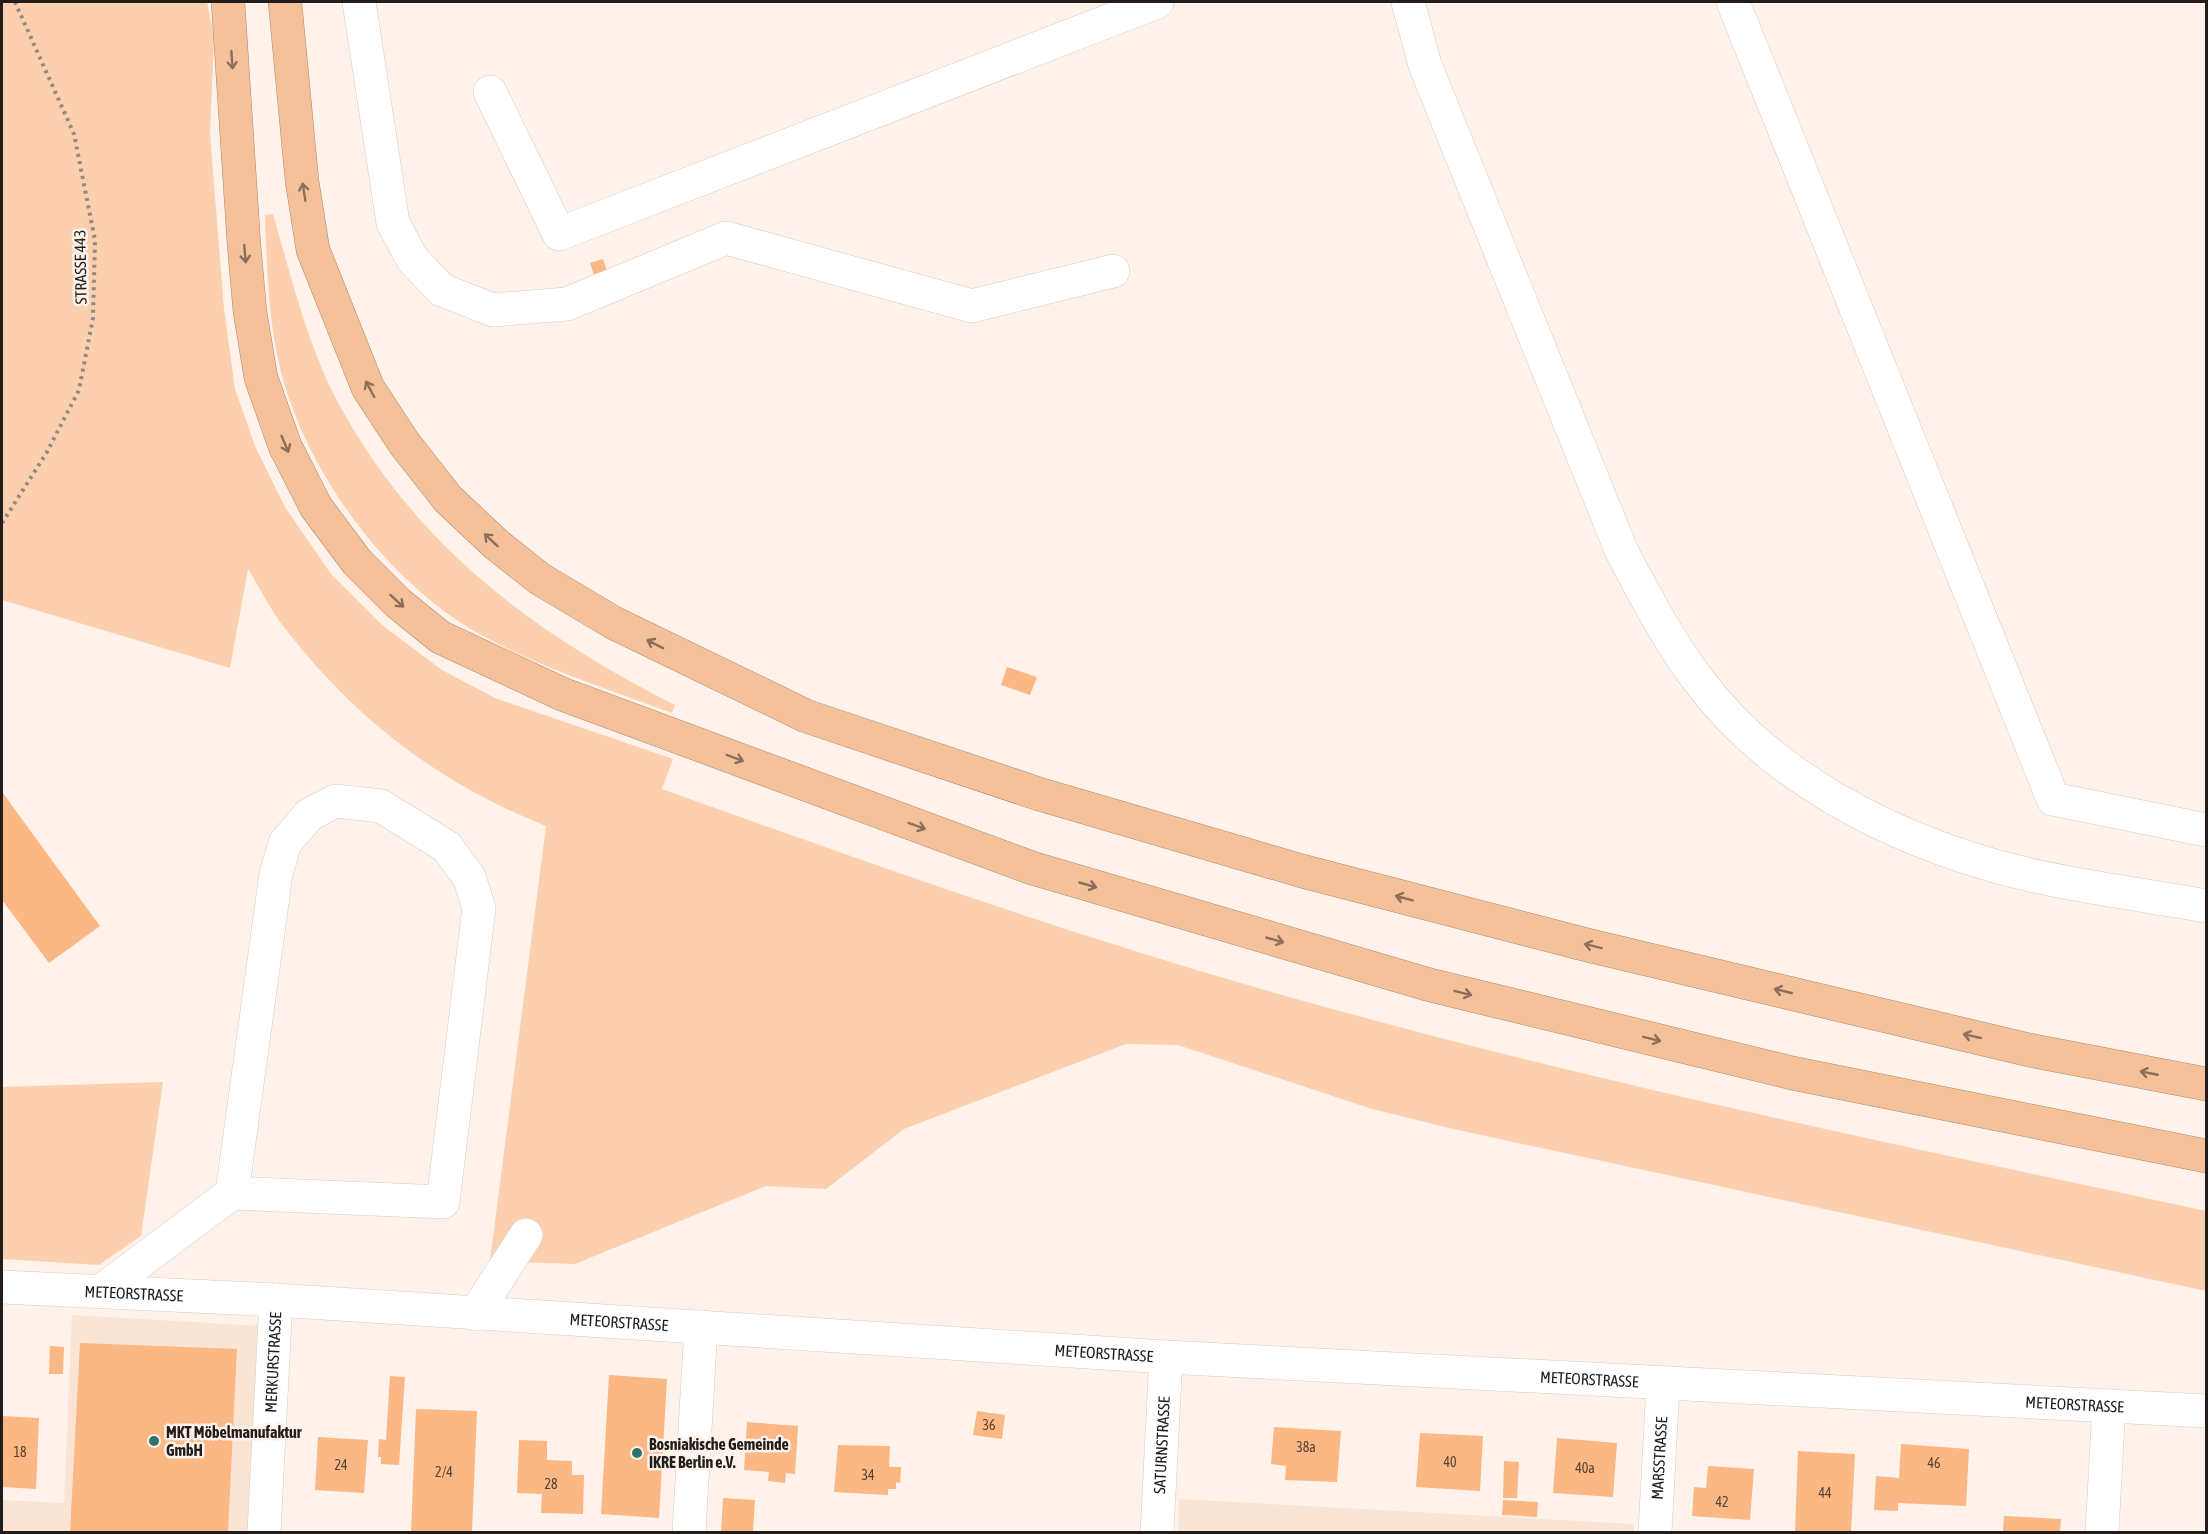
<svg xmlns="http://www.w3.org/2000/svg" width="2208" height="1534" font-family="'Asap Condensed',sans-serif">
  <rect width="100%" height="100%" fill="#fef2ea"/>
  <path fill="#fae5d5" d="M72,1315L262,1326L247,1532H2V1500L64,1503Z
    M1179,1499L1634,1524V1532H1178Z"/>
  <path fill="#fccfaf" d="M2,2H207L214,37L210,134L224,309L235,389L255,446L285,507L331,574L382,625L442,670L495,698L673,759L662,789C859,860 1057,930 1258,988C1570,1078 1889,1143 2206,1211V1291L1458,1130L1372,1109L1178,1045L1126,1044L904,1129L826,1189L766,1186L575,1264L490,1261L546,826C439,784 353,717 284,627C270,609 260,588 248,569L230,668L2,600Z
    M273,214C292,280 310,355 345,415C423,552 538,635 675,705L672,713C609,689 543,669 483,636C388,584 306,473 280,368C268,318 267,266 265,215Z
    M163,1082L141,1236L99,1265L2,1259V1087Z"/>
  <path fill="#fbb784" d="M603,259L608,274L595,278L590,263Z
    M1007,667L1037,677L1030,695L1001,685Z
    M2,792L100,926L49,963L2,900Z
    M80,1343L237,1349L228,1532H70Z
    M50,1346L64,1347L63,1374H49Z
    M609,1375L667,1379L659,1518L601,1514Z
    M390,1376L405,1377L399,1465L381,1464V1457H378L379,1439L386,1440Z
    M416,1409L477,1411L472,1532H411Z
    M977,1411L1005,1415L1002,1439L973,1435Z
    M2,1416L39,1418L36,1489L2,1487Z
    M747,1422L798,1426L795,1474L786,1473L785,1483L768,1481L769,1472L744,1470Z
    M1274,1427L1341,1431L1337,1482L1285,1480L1286,1466L1271,1464Z
    M1420,1433L1483,1436L1480,1491L1416,1487Z
    M318,1437L368,1440L364,1493L315,1490Z
    M1557,1438L1617,1443L1613,1497L1553,1493Z
    M519,1440L547,1441V1460L572,1461V1475H584L583,1514L541,1513L542,1494L517,1493Z
    M1901,1444L1969,1449L1966,1506L1898,1503V1511L1874,1510L1876,1476L1899,1478Z
    M838,1445L890,1446L889,1467H901L900,1483L896,1482V1489H888V1495L834,1492Z
    M1798,1451L1855,1454L1851,1532H1795Z
    M1504,1461L1519,1462L1517,1498H1503Z
    M1708,1466L1754,1469L1750,1520L1692,1516L1694,1487L1706,1488Z
    M723,1498L755,1500L753,1532L721,1531Z
    M1503,1500L1538,1502L1537,1517L1502,1515Z
    M2004,1516L2061,1519L2060,1532H2003Z"/>
  <g fill="none" stroke-linecap="round" stroke-linejoin="round">
    <defs>
      <g id="minor">
        <path d="M359,2L393,223L413,260L442,290L493,310L567,304L726,238L972,306L1113,271"/>
        <path d="M1408,2L1425,65L1622,552C1645,595 1667,638 1696,677C1768,776 1890,838 2006,869C2071,886 2140,894 2206,906"/>
        <path d="M1733,2L2053,799L2206,830"/>
        <path d="M490,92L559,234L1157,2"/>
        <path id="s1" d="M2,1287L276,1300L1166,1357L2206,1411"/>
        <path d="M101,1291L232,1193L443,1202L479,908L469,877L447,847L381,806L335,801L309,815L285,843L276,874L232,1193"/>
        <path d="M475,1314L526,1235"/>
        <path id="s2" d="M264,1532L276,1300"/>
        <path d="M689,1532L701,1327"/>
        <path id="s3" d="M1157,1532L1166,1357"/>
        <path id="s4" d="M1655,1532L1663,1385"/>
        <path d="M2102,1532L2109,1406"/>
      </g>
      <path id="highway" d="M228,2L244,245L250,312L261,378L285,446L316,507L357,562L398,603L440,637L562,694L1032,868L1430,985L1792,1073L2206,1156
        M285,2L302,181L313,250L368,388L404,443L448,499L497,545L540,579L614,623L806,716L1039,794L1302,871L1587,945L2029,1050L2206,1084"/>
    </defs>
    <use href="#minor" stroke="#d7c9bf" stroke-width="34"/>
    <use href="#highway" stroke="#ab886d" stroke-width="34"/>
    <path stroke="#928983" stroke-width="4" stroke-dasharray="3 4.5" stroke-linecap="butt" d="M2,523L47,452L79,390L93,318L95,240L74,134L15,2"/>
    <use href="#minor" stroke="#fff" stroke-width="33"/>
    <use href="#highway" stroke="#f5c19a" stroke-width="33"/>
  </g>
  <defs><path id="oneway-shaft" d="M-6 0H5M1.5-3L5.5 0L1.5 3" fill="none" stroke-width="1.6" stroke-linecap="round" stroke-linejoin="round" transform="scale(1.5)"/></defs>
  <g stroke="#8c6f5a">
    <use href="#oneway-shaft" transform="translate(232 60) rotate(86)"/>
    <use href="#oneway-shaft" transform="translate(304 192) rotate(-99)"/>
    <use href="#oneway-shaft" transform="translate(245 254) rotate(85)"/>
    <use href="#oneway-shaft" transform="translate(370 389) rotate(-118)"/>
    <use href="#oneway-shaft" transform="translate(285 444) rotate(67)"/>
    <use href="#oneway-shaft" transform="translate(491 540) rotate(-137)"/>
    <use href="#oneway-shaft" transform="translate(397 601) rotate(42)"/>
    <use href="#oneway-shaft" transform="translate(655 644) rotate(-153)"/>
    <use href="#oneway-shaft" transform="translate(735 758) rotate(20)"/>
    <use href="#oneway-shaft" transform="translate(917 826) rotate(20)"/>
    <use href="#oneway-shaft" transform="translate(1088 885) rotate(16)"/>
    <use href="#oneway-shaft" transform="translate(1404 898) rotate(-165)"/>
    <use href="#oneway-shaft" transform="translate(1275 940) rotate(16)"/>
    <use href="#oneway-shaft" transform="translate(1593 946) rotate(-166)"/>
    <use href="#oneway-shaft" transform="translate(1783 991) rotate(-167)"/>
    <use href="#oneway-shaft" transform="translate(1463 993) rotate(14)"/>
    <use href="#oneway-shaft" transform="translate(1972 1036) rotate(-167)"/>
    <use href="#oneway-shaft" transform="translate(1652 1039) rotate(14)"/>
    <use href="#oneway-shaft" transform="translate(2149 1073) rotate(-169)"/>
  </g>
  <g fill="#2e746b" stroke="#fef2ea" stroke-width="2">
    <circle cx="154" cy="1441" r="6"/>
    <circle cx="637" cy="1453" r="6"/>
  </g>
  <g text-anchor="middle" stroke-width="5" stroke-linejoin="round" paint-order="stroke">
    <g font-size="14" fill="#584434">
      <text x="989" y="1430">36</text>
      <text x="1306" y="1452">38a</text>
      <text x="20" y="1457">18</text>
      <text x="1450" y="1467">40</text>
      <text x="1934" y="1468">46</text>
      <text x="341" y="1470">24</text>
      <text x="1585" y="1473">40a</text>
      <text x="444" y="1477">2/4</text>
      <text x="868" y="1480">34</text>
      <text x="551" y="1489">28</text>
      <text x="1825" y="1498">44</text>
      <text x="1722" y="1507">42</text>
    </g>
    <g font-size="16" fill="#221d1a" stroke="#fef2ea">
      <text transform="translate(80 267) rotate(-91)" y="6">STRASSE 443</text>
      <text dy="6" stroke="none"><textPath href="#s1" startOffset="132">METEORSTRASSE</textPath></text>
      <text dy="6" stroke="none"><textPath href="#s1" startOffset="618">METEORSTRASSE</textPath></text>
      <text dy="6" stroke="none"><textPath href="#s1" startOffset="1104">METEORSTRASSE</textPath></text>
      <text dy="6" stroke="none"><textPath href="#s2" startOffset="170">MERKURSTRASSE</textPath></text>
      <text dy="6" stroke="none"><textPath href="#s1" startOffset="1590">METEORSTRASSE</textPath></text>
      <text dy="6" stroke="none"><textPath href="#s1" startOffset="2076">METEORSTRASSE</textPath></text>
      <text dy="6" stroke="none"><textPath href="#s3" startOffset="87">SATURNSTRASSE</textPath></text>
      <text dy="6" stroke="none"><textPath href="#s4" startOffset="74">MARSSTRASSE</textPath></text>
    </g>
    <g font-size="16" font-weight="bold" fill="#221d1a" stroke="#fef2ea" text-anchor="start">
      <text x="166" y="1438">MKT Möbelmanufaktur<tspan x="166" dy="18">GmbH</tspan></text>
      <text x="649" y="1450">Bosniakische Gemeinde<tspan x="649" dy="18">IKRE Berlin e.V.</tspan></text>
    </g>
  </g>
  <rect width="2208" height="1534" fill="none" stroke="#221d1a" stroke-width="6"/>
</svg>
